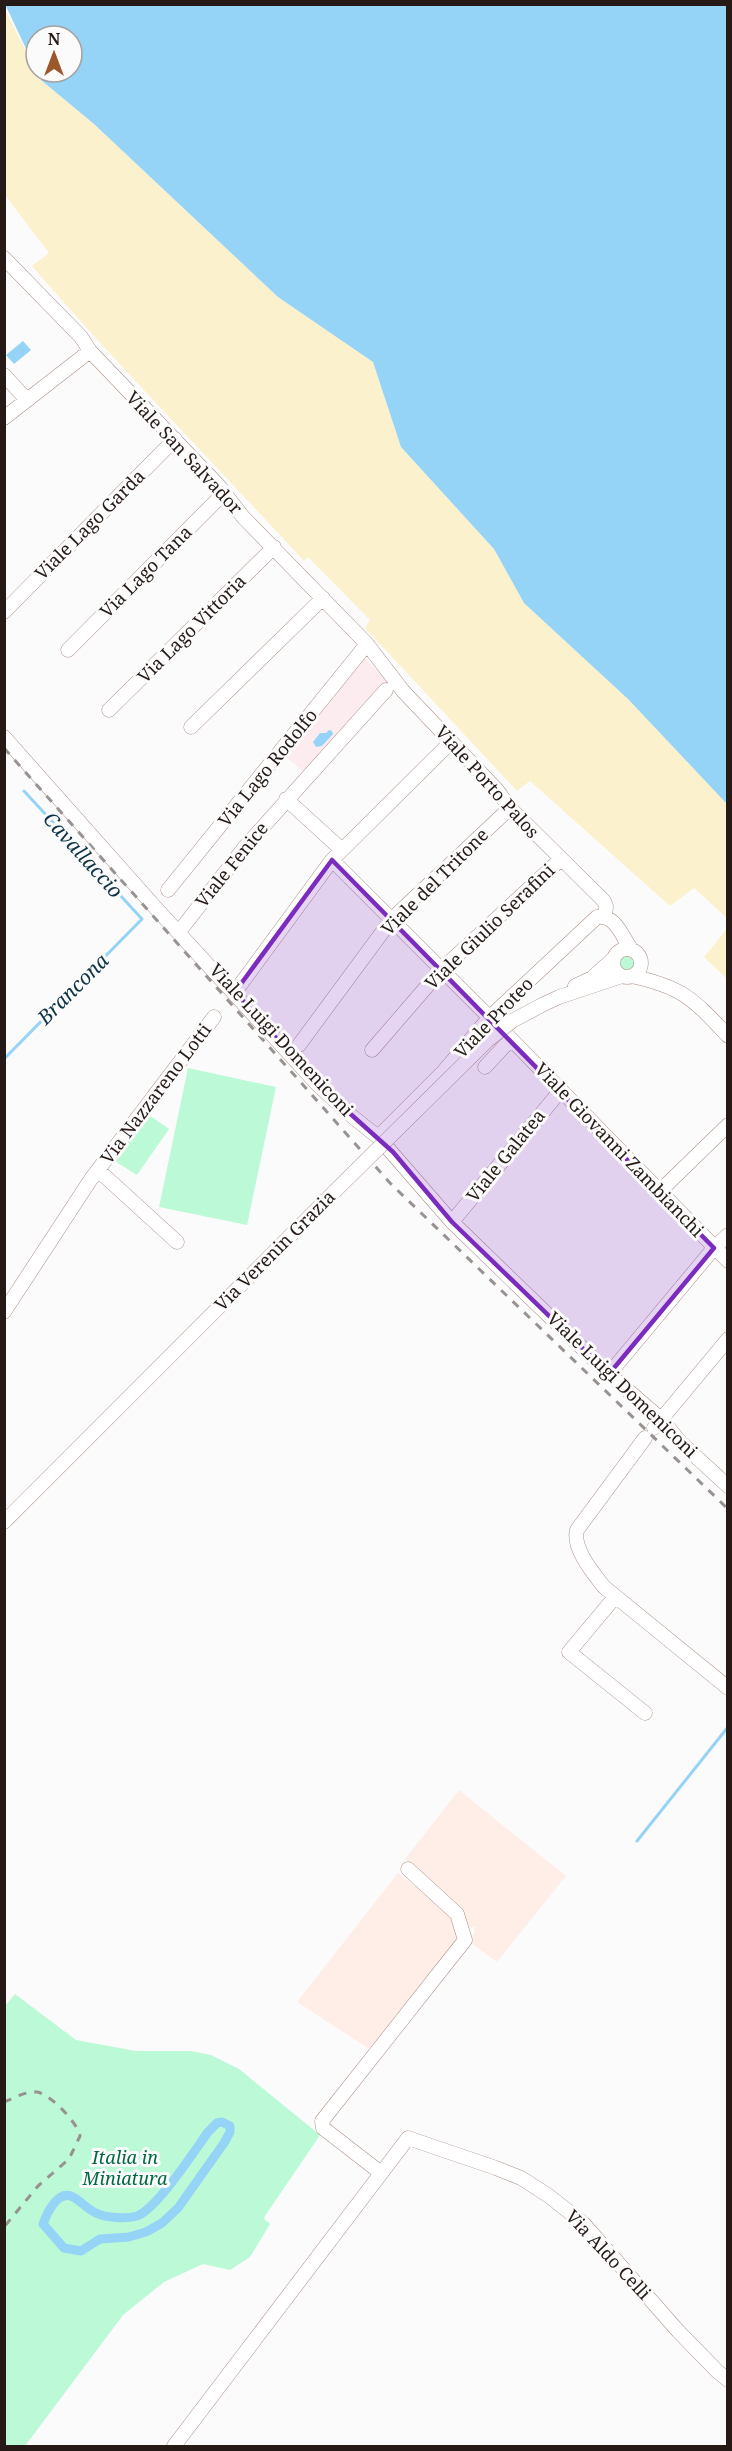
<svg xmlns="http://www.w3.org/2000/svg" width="732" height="2451" font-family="'Noto Serif',serif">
  <rect width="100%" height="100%" fill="#fbfbfb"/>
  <path fill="#fcecef" d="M363,656L388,682L305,773L285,756Z"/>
  <path fill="#feeee7" d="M459,1790L566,1876L497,1962L470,1942L475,1931L474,1927H464L465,1915L405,1859Z
    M398,1873L417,1888L421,1886L451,1914L459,1938L371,2050L297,2002Z"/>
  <path fill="#bcf9d6" d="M620 963a7 7 0 1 1 14 0a7 7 0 1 1-14 0Z
    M188,1068L276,1087L247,1225L159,1207Z
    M146,1113L169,1129L137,1175L113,1160Z
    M15,1994L76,2040L136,2051H191L211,2055L239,2069L320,2135L265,2216L264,2219L270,2224L250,2257L230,2270L203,2264L164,2282L123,2315L25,2446H5L4,2007Z"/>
  <path fill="#fbf1cc" d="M4,8L41,80L94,124L278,297L373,362L401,447L494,549L524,603L628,699L727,804V918L694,888L670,906L530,781L517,791L365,628L370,620L308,557L304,561C214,463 120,368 32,266L49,253L5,195Z
    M727,929V979L704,957Z"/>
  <path fill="#95d3f7" d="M5,4L727,5V804L628,699L524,603L494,549L401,447L373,362L278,297L94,124L41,80L37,72H72V36H36V70Z
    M23,341L31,350L14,364L6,355Z
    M329,730L332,731L333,734L322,746L316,747L313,742L320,733H326Z"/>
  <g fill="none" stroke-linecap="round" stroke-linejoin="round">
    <path stroke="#95d3f7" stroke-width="3" d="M4,1059L142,919L24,791
      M637,1841L728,1727"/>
    <path stroke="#95d3f7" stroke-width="9" d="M222,2122L230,2126V2132L224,2143L178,2208L162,2223L146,2232L129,2237L100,2239L81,2251L64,2248L43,2224C47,2213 58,2189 73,2197C81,2201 87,2209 96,2213C106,2218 126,2219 137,2216C156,2210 195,2150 208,2132L217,2123Z"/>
    <defs>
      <path id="minor" d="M4,258L81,337L90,351L219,486L243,517L367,644L403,691L497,790L510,808L604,901L606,906L605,916
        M4,375L27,400
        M4,418L90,351
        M4,612L175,439
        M68,650L224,493
        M109,710L274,547
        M191,727L323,598
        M4,737L154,906L317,1084L353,1117L378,1137L452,1222L609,1374L662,1420L681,1443L728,1486
        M286,799L342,850
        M332,860L511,1039L728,1261
        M168,890L367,644
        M179,932L244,848L386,690
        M613 963a14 14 0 1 1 28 0a14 14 0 1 1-28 0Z
        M631,976C683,987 693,999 728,1036
        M575,986L592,978L613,959
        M235,992L332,860L451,742
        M542,1005L559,997L622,976
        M299,1045L392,919L510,808
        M372,1050L441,970L561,859
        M485,1067L511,1039
        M378,1137L443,1072L489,1018L597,917C615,914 622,936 631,949
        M98,1170L177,1242
        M659,1192L728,1125
        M452,1222L561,1090
        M4,1312L91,1179L214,1017
        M609,1374L714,1248L728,1235
        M654,1428L728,1339
        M645,1438L577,1530C572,1548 593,1573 604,1587L728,1688
        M4,1522L335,1191
        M615,1597L569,1652L645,1713
        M381,2173L323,2128L322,2121L465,1940L457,1914L408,1869
        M174,2446L408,2138L496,2168L521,2178L549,2196L583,2223L678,2331L717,2371L728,2380"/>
    </defs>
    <use href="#minor" stroke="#ac9085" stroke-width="15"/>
    <use href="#minor" stroke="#fff" stroke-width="14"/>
    <path stroke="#989291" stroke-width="3" stroke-dasharray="8 8" stroke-linecap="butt" d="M4,748L390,1183L728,1509
      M4,2102C14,2098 26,2091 37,2092C50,2094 78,2123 80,2136L69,2159L38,2186L4,2227"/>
    <defs>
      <path id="minor-bridge" d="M335,1191L488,1040L512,1021L542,1005"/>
    </defs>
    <use href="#minor-bridge" stroke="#ac9085" stroke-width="15" stroke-linecap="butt"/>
    <use href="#minor-bridge" stroke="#fff" stroke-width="14"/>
  </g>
  <path fill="#7b2cbf" fill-opacity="0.2" stroke="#7b2cbf" stroke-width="4.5" stroke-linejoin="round" d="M332,860L714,1248L609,1374L452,1222L393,1152L317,1084L235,992Z"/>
  <g text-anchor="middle" stroke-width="6" stroke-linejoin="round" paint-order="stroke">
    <g font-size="18" fill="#251a16" stroke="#fbfbfb">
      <text transform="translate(184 453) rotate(47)" y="6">Viale San Salvador</text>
      <text transform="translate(90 525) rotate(-45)" y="6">Viale Lago Garda</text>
      <text transform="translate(146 572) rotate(-45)" y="6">Via Lago Tana</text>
      <text transform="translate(192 629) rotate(-45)" y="6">Via Lago Vittoria</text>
      <text transform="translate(268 768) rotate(-51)" y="6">Via Lago Rodolfo</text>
      <text transform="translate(487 782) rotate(48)" y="6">Viale Porto Palos</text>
      <text transform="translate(232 865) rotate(-51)" y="6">Viale Fenice</text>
      <text transform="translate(435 882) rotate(-45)" y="6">Viale del Tritone</text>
      <text transform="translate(490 927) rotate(-44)" y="6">Viale Giulio Serafini</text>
      <text transform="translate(494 1018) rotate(-46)" y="6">Viale Proteo</text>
      <text transform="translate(281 1040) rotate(47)" y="6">Viale Luigi Domeniconi</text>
      <text transform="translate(156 1094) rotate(-53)" y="6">Via Nazzareno Lotti</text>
      <text transform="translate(619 1150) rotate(46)" y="6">Viale Giovanni Zambianchi</text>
      <text transform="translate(506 1156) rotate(-51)" y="6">Viale Galatea</text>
      <text transform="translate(275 1251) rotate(-45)" y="6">Via Verenin Grazia</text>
      <text transform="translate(622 1385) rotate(44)" y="6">Viale Luigi Domeniconi</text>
      <text transform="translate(608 2255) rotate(47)" y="6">Via Aldo Celli</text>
    </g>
    <g font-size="18" font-style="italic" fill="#016942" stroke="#fbfbfb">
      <text x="125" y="2164">Italia in<tspan x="125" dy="21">Miniatura</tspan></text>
    </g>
    <g font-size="20" font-style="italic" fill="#0f3346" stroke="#fbfbfb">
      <text transform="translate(83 855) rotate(48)" y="7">Cavallaccio</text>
      <text transform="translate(73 989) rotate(-45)" y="7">Brancona</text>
    </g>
  </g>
  <rect width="732" height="2451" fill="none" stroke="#251a16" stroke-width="12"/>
  <g transform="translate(54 54)"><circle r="28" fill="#fbfbfb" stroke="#a5a19f" stroke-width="1.5"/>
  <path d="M0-4.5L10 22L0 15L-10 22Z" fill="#9c582a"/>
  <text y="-9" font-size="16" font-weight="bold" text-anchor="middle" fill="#251a16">N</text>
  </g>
</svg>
